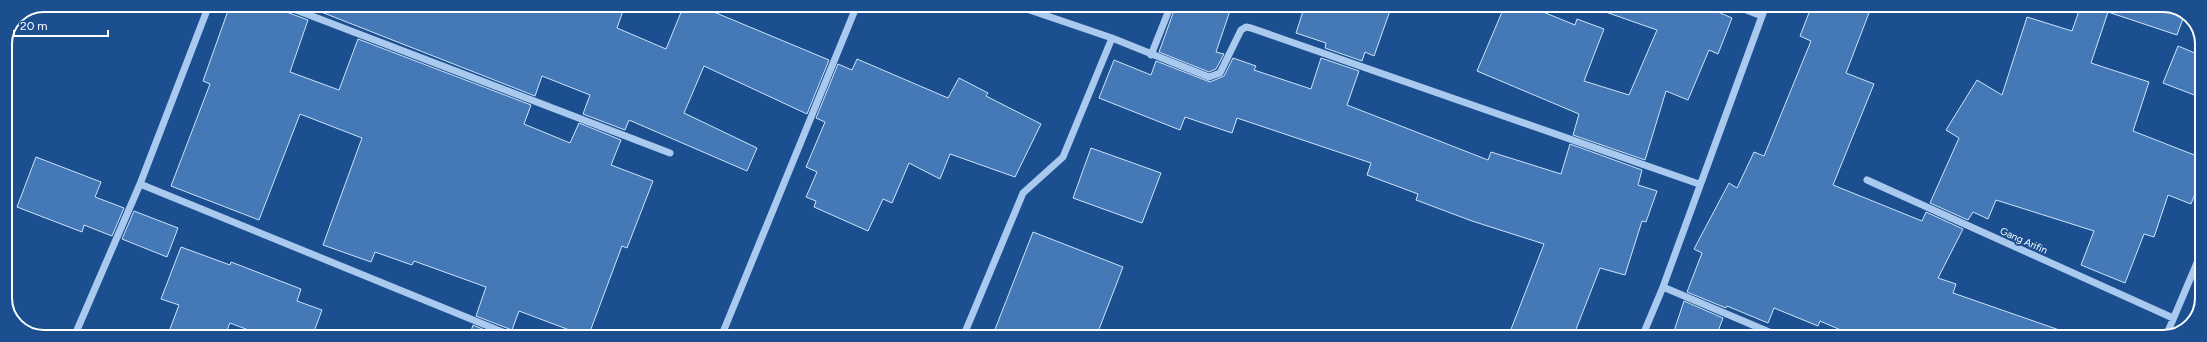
<svg xmlns="http://www.w3.org/2000/svg" width="2207" height="342" font-family="Figtree,sans-serif">
  <rect width="100%" height="100%" fill="#1b4f8f"/>
  <path fill="#4478b7" stroke="#cfe3fa" d="M230,5H278L281,10L308,20L290,72L339,90L358,39L531,105L524,124L570,143L579,123L621,140L611,165L653,181L627,248L622,246L588,337L519,311L512,330L476,316L486,287L414,261L412,265L375,252L371,262L323,245L362,138L300,114L259,220L171,186L210,84L203,81Z
    M297,5H625L617,28L666,49L684,5H697L829,60L807,114L704,66L684,113L757,148L747,171L629,120L625,130L583,114L590,95L542,76L535,96L311,8V10Z
    M1176,5H1232L1216,52L1224,54L1216,69L1209,72L1159,52Z
    M1305,5H1392L1374,56L1365,52L1362,61L1325,48L1326,43L1296,33Z
    M1505,5H1526L1575,25L1577,19L1604,29L1584,81L1629,95L1657,30L1597,9L1598,5H1702L1732,18L1718,54L1709,50L1688,100L1666,91L1645,160L1573,135L1579,114L1477,71Z
    M1812,5H1872L1846,73L1874,84L1833,185L1922,221L1926,212L1963,229L1938,278L1956,284L1953,293L2068,333V337H1857L1820,321L1818,326L1774,308L1768,323L1727,306L1726,308L1687,292L1702,253L1694,249L1729,183L1737,188L1754,152L1764,156L1811,41L1800,36Z
    M2081,5H2168L2185,13L2177,35L2108,12L2091,63L2149,82L2133,131L2202,158V176L2191,204L2168,195L2154,237L2144,234L2125,283L2081,265L2094,231L1996,200L1988,219L1973,212L1968,220L1930,203L1959,138L1946,130L1977,80L2002,95L2027,17L2072,31Z
    M2178,46L2202,56V98L2163,83Z
    M1233,58L1256,66L1254,70L1311,89L1321,58L1359,71L1347,105L1488,160L1491,152L1561,174L1570,144L1642,170L1638,185L1657,191L1646,222L1642,221L1625,275L1600,268L1573,337H1508L1544,244L1472,221L1416,200L1418,194L1367,175L1371,163L1237,118L1232,133L1185,117L1180,130L1099,98L1114,60L1151,75L1156,61L1210,82L1224,76Z
    M857,59L948,98L959,78L988,93L986,96L1041,124L1015,177L950,154L940,179L909,163L892,203L883,199L868,231L814,207L816,201L806,197L817,172L806,167L825,122L816,118L838,64L852,70Z
    M1091,148L1161,173L1142,223L1073,198Z
    M36,157L101,182L95,197L124,208L112,236L84,225L82,232L17,207Z
    M134,211L178,228L167,257L122,239Z
    M1033,232L1123,267L1096,337H992Z
    M181,247L230,265L231,262L301,289L297,301L322,310L312,337H267L230,323L224,337H167L179,305L161,299Z
    M1684,301L1723,318L1716,337H1672Z
    M473,325L501,337H469Z"/>
  <g fill="none" stroke-linecap="round" stroke-linejoin="round">
    <path stroke="#a9c9ee" stroke-width="7" d="M283,5L670,153
      M1015,5L1112,38L1209,77L1220,73L1241,30L1246,27L1251,28L1699,184
      M1733,5L1762,16
      M1766,5L1663,287L1781,337
      M1151,55L1171,5
      M1867,180L2173,318
      M140,184L515,337
      M2166,336L2202,251
      M74,337L140,184L209,5
      M721,337L857,5
      M963,337L1023,193L1063,157L1112,38
      M1642,337L1663,287"/>
  </g>
  <g text-anchor="middle" stroke-width="4" stroke-linejoin="round" paint-order="stroke">
    <g font-size="10" fill="#fff" stroke="#1b4f8f">
      <text transform="translate(2024 240) rotate(24)" y="4">Gang Arifin</text>
    </g>
  </g>
  <path d="M0 0H2207V342H0ZM44 12H2163A32 32 0 0 1 2195 44V298A32 32 0 0 1 2163 330H44A32 32 0 0 1 12 298V44A32 32 0 0 1 44 12Z" fill="#1b4f8f" fill-rule="evenodd"/>
  <path fill="none" stroke="#fff" stroke-width="2" d="M44 12H2163A32 32 0 0 1 2195 44V298A32 32 0 0 1 2163 330H44A32 32 0 0 1 12 298V44A32 32 0 0 1 44 12Z"/>
  <path d="M14 30v6h94v-6" fill="none" stroke="#ffffff" stroke-width="2"/>
  <text x="20" y="30" font-size="12" fill="#ffffff" stroke="#1b4f8f" stroke-width="3" paint-order="stroke">20 m</text>
</svg>
